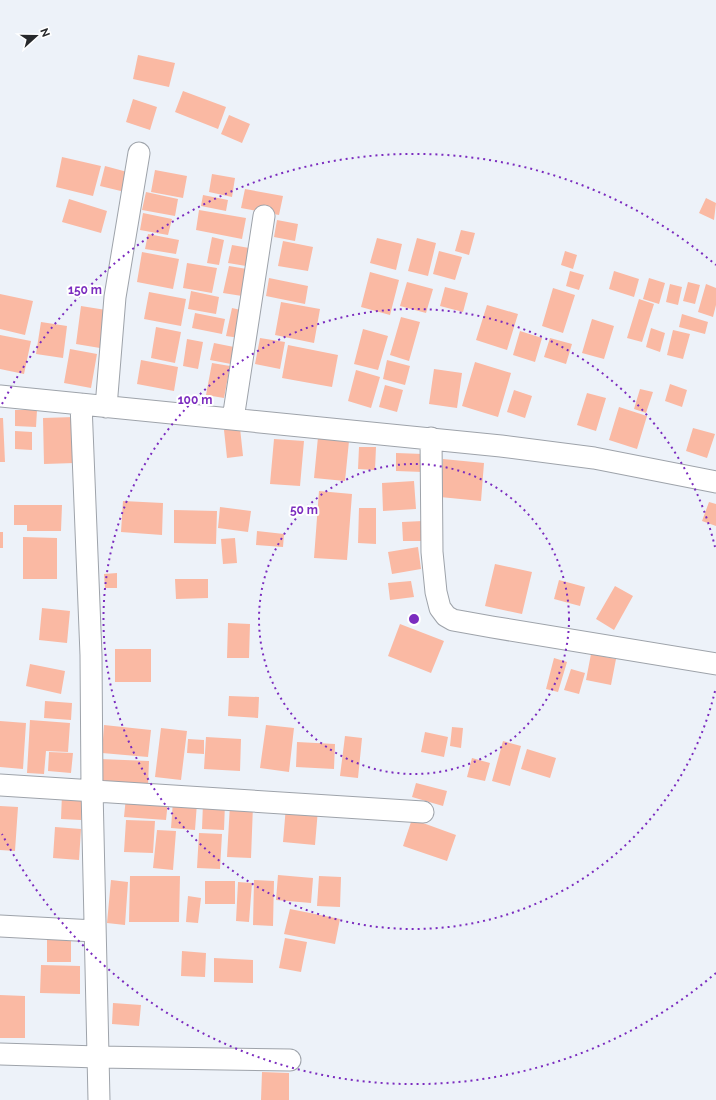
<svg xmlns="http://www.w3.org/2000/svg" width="716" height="1100" font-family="Raleway,sans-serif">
  <rect width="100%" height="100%" fill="#edf2f9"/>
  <path fill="#fab9a3" d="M138,55L175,63L169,87L133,79Z
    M183,91L226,107L218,129L175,112Z
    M133,99L157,107L150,130L126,122Z
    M229,115L250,124L242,143L221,134Z
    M62,157L101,166L93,196L56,187Z
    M105,166L131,173L125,192L100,186Z
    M155,170L187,176L183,198L151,192Z
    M212,174L235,178L232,197L209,192Z
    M245,189L283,196L279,215L241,208Z
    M146,192L178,199L175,216L142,210Z
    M203,195L228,200L226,211L201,206Z
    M706,198L716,203L714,220L699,213Z
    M69,199L107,211L101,233L62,222Z
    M199,210L246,218L242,239L196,230Z
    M143,213L172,219L168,235L140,230Z
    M277,220L298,224L295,241L274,237Z
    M461,230L475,233L469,255L455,251Z
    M148,234L179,240L176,254L145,249Z
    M212,237L224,240L219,265L207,263Z
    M377,238L402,244L396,270L370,263Z
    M417,238L436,243L428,276L408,271Z
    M283,241L313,247L308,271L278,266Z
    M232,245L255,249L252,267L228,263Z
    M439,251L462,257L455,280L433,274Z
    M565,251L577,255L573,269L561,265Z
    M142,252L179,259L173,289L137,282Z
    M187,263L217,268L212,293L183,288Z
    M229,266L247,269L242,296L223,293Z
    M570,271L584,275L579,290L566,286Z
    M614,271L639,279L634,297L609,289Z
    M370,272L399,280L390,315L361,307Z
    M269,278L308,286L305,304L266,296Z
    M649,278L665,283L659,304L643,299Z
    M407,282L433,289L426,313L400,306Z
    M688,282L700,285L695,304L683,301Z
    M670,284L682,287L678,305L666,302Z
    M706,284L716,288V305L713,317L698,312Z
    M445,287L468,293L463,312L440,306Z
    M553,288L575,295L563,333L542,326Z
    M191,291L219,297L216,314L188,309Z
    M149,292L186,299L181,326L144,319Z
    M0,294L33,301L25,335L0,329Z
    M639,299L654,304L642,342L627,338Z
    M281,302L320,309L314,343L275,335Z
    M487,305L518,314L507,350L476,340Z
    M81,306L106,310L100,348L76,344Z
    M232,308L245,311L240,338L226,336Z
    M195,313L225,319L222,334L192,328Z
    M682,314L708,322L705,334L679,327Z
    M401,317L420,322L409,361L390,355Z
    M592,319L614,326L604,359L582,353Z
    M41,322L67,326L63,358L36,354Z
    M156,327L181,332L175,363L151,358Z
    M651,328L665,333L660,352L646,347Z
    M363,329L388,336L378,370L354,364Z
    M673,330L690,334L683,359L667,355Z
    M520,331L542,338L535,362L513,355Z
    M0,335L31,341L24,374L0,369Z
    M260,338L285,342L280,369L255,364Z
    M550,338L572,344L566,364L544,357Z
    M187,339L203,342L198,369L183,366Z
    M214,343L234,347L231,364L210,360Z
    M288,345L338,355L332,387L282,378Z
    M70,349L97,354L91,388L64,383Z
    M141,360L178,367L174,391L137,384Z
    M387,360L410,366L405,385L383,379Z
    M475,362L511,373L498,417L462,406Z
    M212,363L230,366L224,398L206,395Z
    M434,369L462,373L457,408L429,404Z
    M356,370L380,377L371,408L348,401Z
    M670,384L687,390L682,407L665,401Z
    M385,385L403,390L397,412L379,407Z
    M640,389L653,392L646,413L634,409Z
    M514,390L532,396L525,418L507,412Z
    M587,393L606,398L596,431L577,425Z
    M619,407L647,416L637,449L609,440Z
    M15,410H37L36,427L15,426Z
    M74,417L75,463L44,464L43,418Z
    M0,418H3L5,462H0Z
    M240,428L243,456L227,458L224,430Z
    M693,428L715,434L707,458L686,451Z
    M15,431L32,432V450L15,449Z
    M318,437L349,441L345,481L314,478Z
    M274,439L304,441L300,486L270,484Z
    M359,447H376L375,470L358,469Z
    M396,453L423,454V472L396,471Z
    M443,459L484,463L481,501L440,497Z
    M414,481L416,509L383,511L382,483Z
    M319,491L352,494L347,560L314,558Z
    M123,501L163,503L162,535L121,532Z
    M709,502L716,504V526L702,521Z
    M14,505H62L61,531H27V525H14Z
    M220,507L251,511L248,532L218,528Z
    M359,508H376V544L358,543Z
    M174,510L217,511L216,544L174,543Z
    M423,521L424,541H403L402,522Z
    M257,531L284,534L283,547L256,545Z
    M0,532H3V548H0Z
    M23,537L57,538V579H23Z
    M235,538L237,563L223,564L221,539Z
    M418,547L421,569L392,574L388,552Z
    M495,564L532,572L522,614L485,606Z
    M117,573V588H105L104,574Z
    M175,579H208V598L176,599Z
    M559,580L585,587L580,606L554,599Z
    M411,581L414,597L390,600L388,583Z
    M615,586L633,596L614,630L596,619Z
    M42,608L70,611L67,643L39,640Z
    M228,623L250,624L249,658H227Z
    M400,624L444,641L431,673L388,656Z
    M115,649H151V682H115Z
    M591,654L616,659L611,685L586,680Z
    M554,658L567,662L558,692L546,689Z
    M30,664L65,671L61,694L26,686Z
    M571,669L585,673L579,694L564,690Z
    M229,696L259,697L258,718L228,716Z
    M45,701L72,703L71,720L44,718Z
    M30,720L70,723L68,752L46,751L44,774L27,773Z
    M0,721L26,723L23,769L0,767Z
    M104,725L151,730L148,757L102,753Z
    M266,725L294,728L289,772L260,768Z
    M452,727L463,728L461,748L450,746Z
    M161,728L187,731L181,780L155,777Z
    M425,732L448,737L444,757L421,752Z
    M345,736L362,738L358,778L340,776Z
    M206,737L241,739L240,771L204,769Z
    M188,739L204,740V754L187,753Z
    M503,741L521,746L510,786L492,781Z
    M297,742L335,744L334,769L296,767Z
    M527,749L556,758L550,778L521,769Z
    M49,752L73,753L71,773L48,771Z
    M472,758L490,763L485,781L467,777Z
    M100,759L149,761L148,785L99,783Z
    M416,783L447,791L443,806L412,797Z
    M62,794L82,795L81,820L61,819Z
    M126,797L168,801L166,820L124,817Z
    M173,801L197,803L195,830L171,828Z
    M203,803H225L224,830L202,829Z
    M230,804L253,805L251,858L227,857Z
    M0,806L18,807L15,851L0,850Z
    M286,806L318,809L315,845L283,842Z
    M412,819L456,835L447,861L403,846Z
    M126,820L155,821L153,853L124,852Z
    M55,827L81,829L79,860L53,858Z
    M157,830L176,831L173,870L153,868Z
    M199,833L222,834L220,869L197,868Z
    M278,875L313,878L311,903L276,900Z
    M130,876H180L179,922H129Z
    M319,876L341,877L340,907L317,906Z
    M111,880L128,882L125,925L107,923Z
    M254,880L274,881L273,926L253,925Z
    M205,881H235V904H205Z
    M238,882L252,883L249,922L236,921Z
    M188,896L201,898L198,923L186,922Z
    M290,909L340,919L335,944L284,934Z
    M71,933V962H47V934Z
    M285,938L307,942L301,972L279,968Z
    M182,951L206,953L205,977L181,976Z
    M214,958L253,960V983L214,982Z
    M41,965L80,966V994L40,993Z
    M0,995L25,996V1038H0Z
    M113,1003L141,1005L139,1026L112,1024Z
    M262,1072L289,1073V1100H261Z"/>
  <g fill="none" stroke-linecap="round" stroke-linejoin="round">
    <defs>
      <path id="street" d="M0,396L501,446L594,458L716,482
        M81,404L91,655L92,789L99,1100
        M106,407L115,297L139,153
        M233,419L264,216
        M431,438L432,552L436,592L440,608L446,616L453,620L492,627L716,664
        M0,785L423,812
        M0,926L95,931
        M0,1054L98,1057L290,1060"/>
    </defs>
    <use href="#street" stroke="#9ea3aa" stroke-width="23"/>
    <use href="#street" stroke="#fff" stroke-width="21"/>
  </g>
  <g fill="none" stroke="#7b2cbf" stroke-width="2" stroke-dasharray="2 4">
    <circle cx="414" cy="619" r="155"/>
    <path d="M715 691A310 310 0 1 1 715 547"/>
    <path d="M716 973A465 465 0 0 1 2 834M2 404A465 465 0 0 1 716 265"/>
  </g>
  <circle cx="414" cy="619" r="6" fill="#7b2cbf" stroke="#fff" stroke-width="2"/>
  <g font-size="12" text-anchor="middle" font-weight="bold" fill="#7b2cbf" stroke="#fff" stroke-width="4" stroke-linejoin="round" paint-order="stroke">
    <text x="85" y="294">150 m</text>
    <text x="195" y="404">100 m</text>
    <text x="304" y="514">50 m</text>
  </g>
  <g transform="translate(36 36) rotate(69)" stroke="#ffffff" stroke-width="3" paint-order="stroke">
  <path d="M0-3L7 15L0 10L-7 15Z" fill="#26282b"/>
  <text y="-6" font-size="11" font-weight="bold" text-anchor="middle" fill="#26282b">N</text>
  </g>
</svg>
